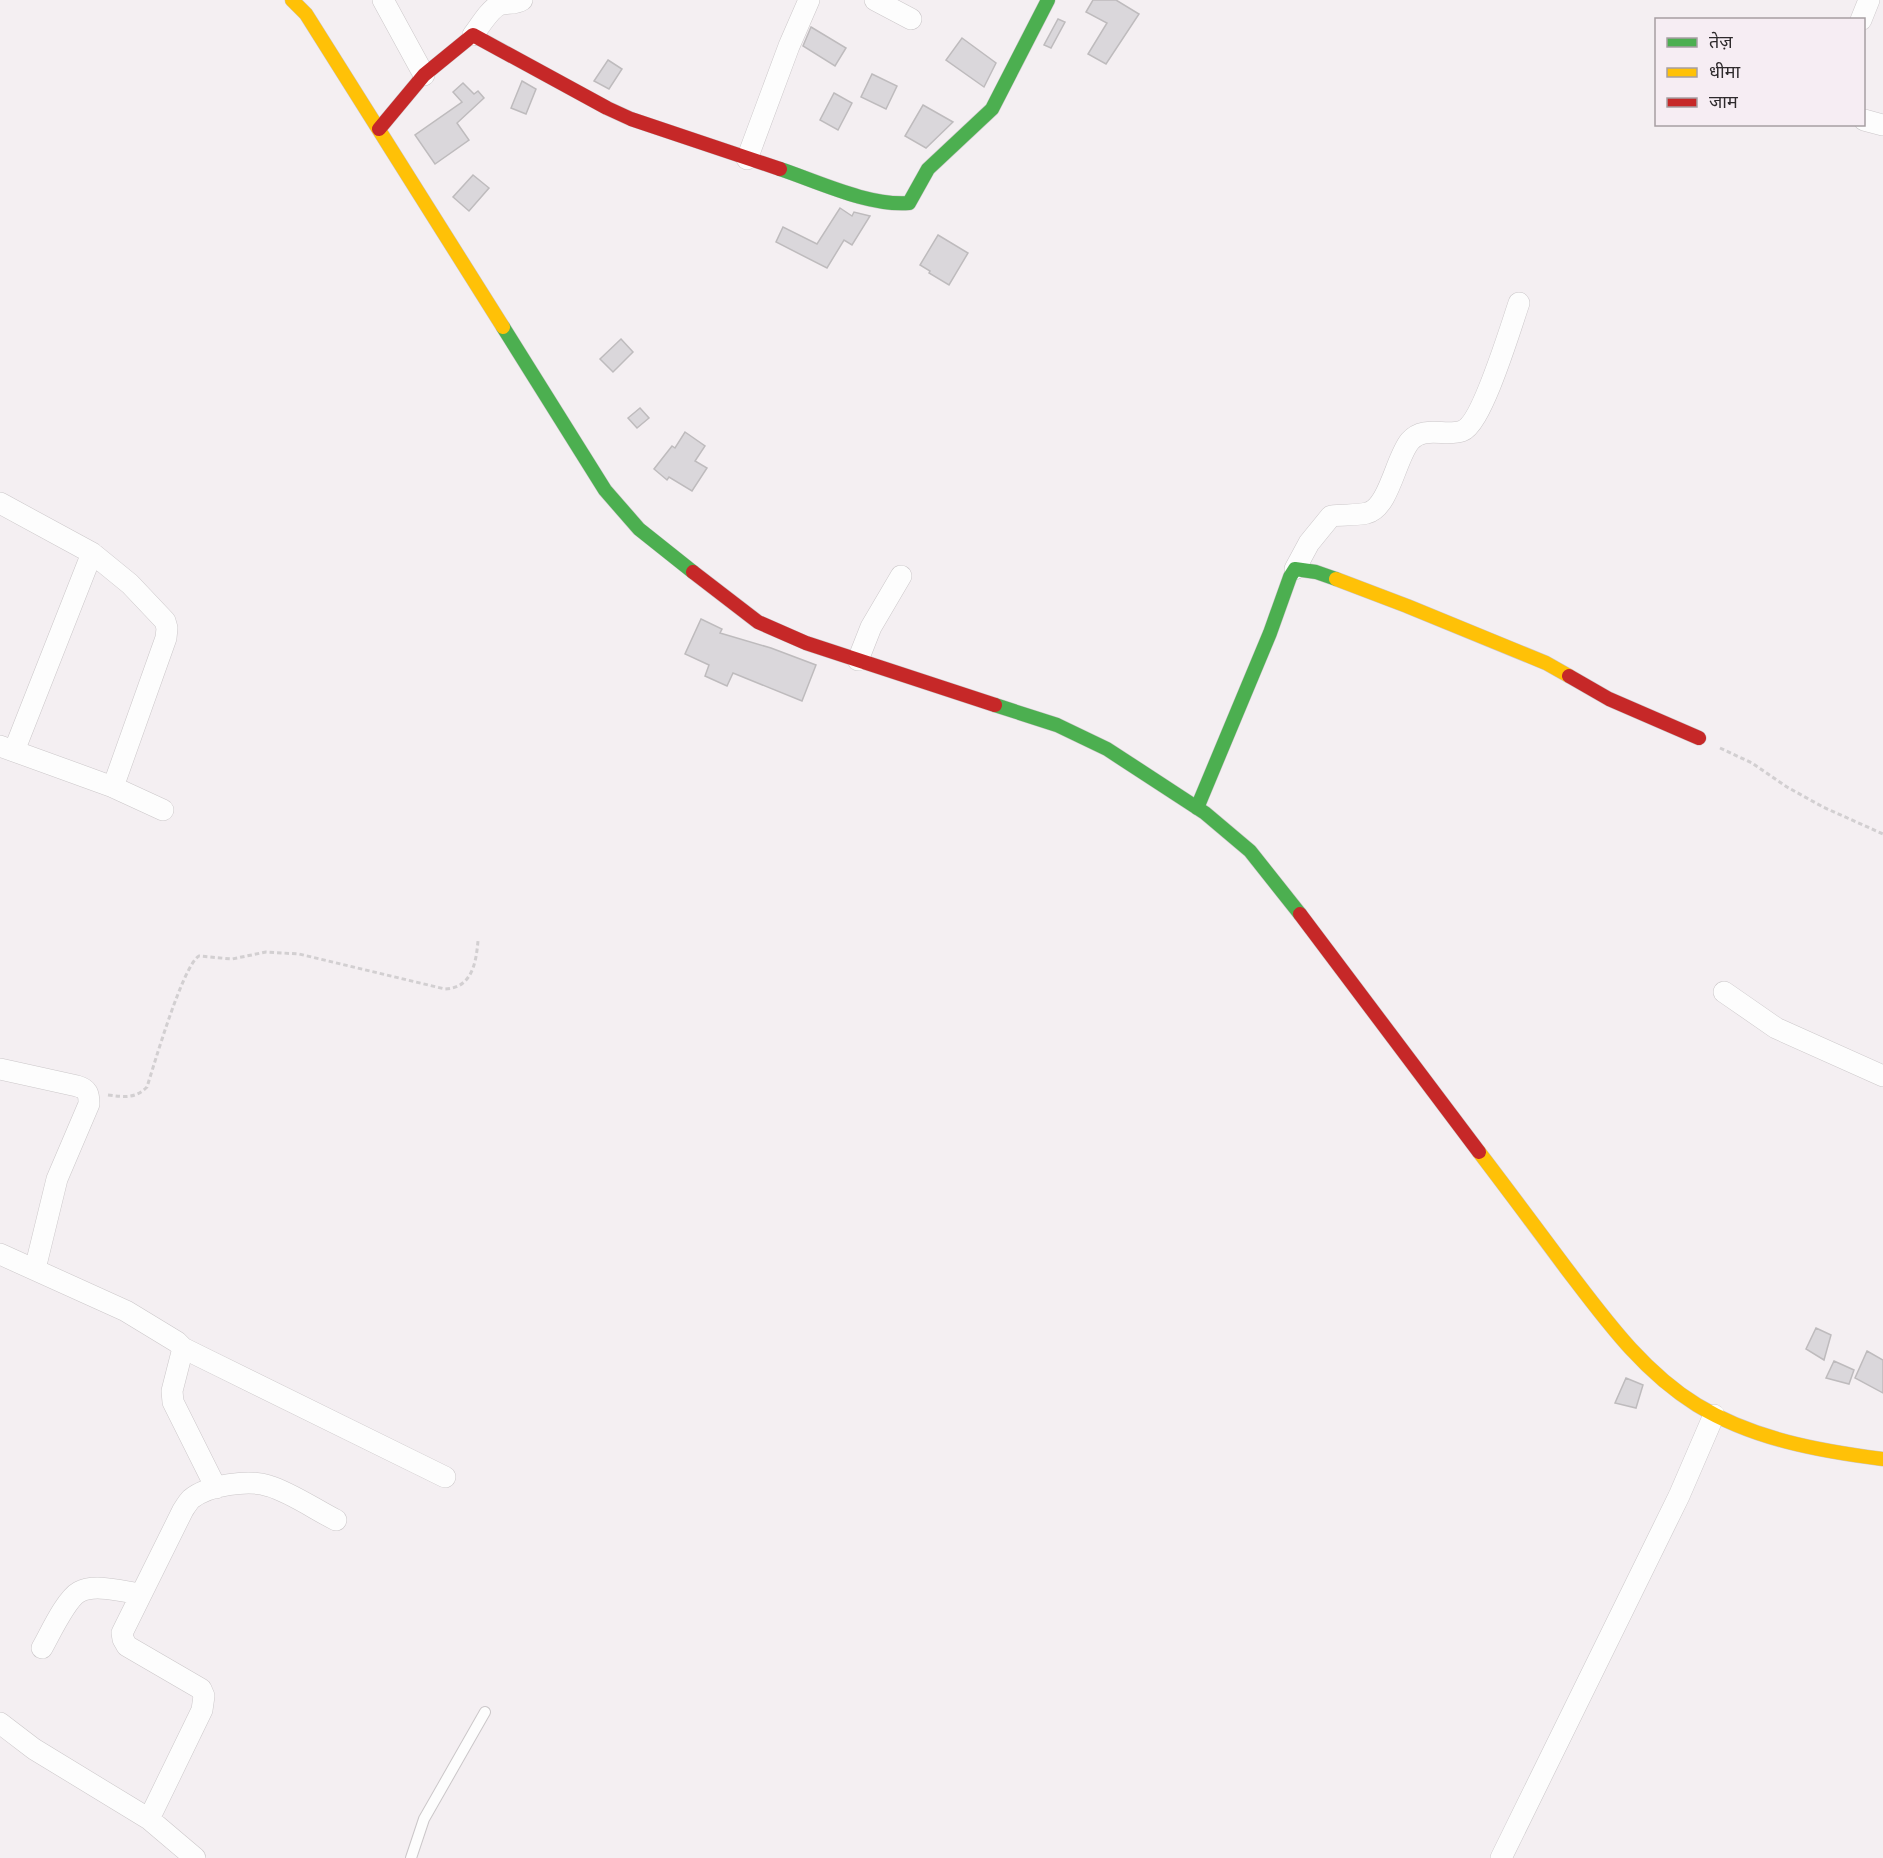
<svg xmlns="http://www.w3.org/2000/svg" width="1883" height="1858" font-family="'Nunito Sans','Noto Sans Devanagari',sans-serif">
  <rect width="100%" height="100%" fill="#f4eff2"/>
  <path fill="#dad7db" stroke="#bebbbd" stroke-width="1.5" d="M1093,0H1116L1139,14L1106,64L1088,54L1107,23L1086,12Z
    M1058,19L1065,22L1051,48L1044,45Z
    M811,27L846,48L835,66L803,46Z
    M962,38L996,63L984,87L946,60Z
    M608,60L622,69L609,89L594,81Z
    M872,74L897,86L886,109L861,97Z
    M522,81L536,89L526,114L511,108Z
    M463,83L474,94L478,91L484,98L457,123L469,140L435,164L415,135L462,102L453,92Z
    M834,93L852,103L838,130L820,120Z
    M923,105L953,122L926,148L905,136Z
    M473,175L489,188L469,211L453,197Z
    M840,208L852,216L854,212L870,216L852,245L844,240L827,268L776,242L783,227L817,244Z
    M938,235L968,253L949,285L929,273L930,271L920,265Z
    M621,339L633,352L613,372L600,359Z
    M640,408L649,418L637,428L628,418Z
    M685,432L705,446L695,461L707,468L692,491L669,477L667,480L654,469L672,446L675,448Z
    M701,619L722,629L720,633L771,648L816,665L802,701L733,673L727,686L705,676L709,665L685,654Z
    M1816,1328L1831,1335L1824,1360L1806,1349Z
    M1867,1351L1883,1360V1393L1855,1378Z
    M1834,1361L1854,1370L1849,1384L1826,1378Z
    M1626,1378L1643,1385L1636,1408L1615,1403Z"/>
  <g fill="none" stroke-linecap="round" stroke-linejoin="round">
    <defs>
      <path id="lane" d="M411,1858L424,1819L485,1712"/>
      <path id="street" d="M383,0L424,75
        M875,0L911,19
        M1861,20L1869,0
        M473,35C480,26 489,10 499,5C507,2 514,5 522,0
        M1864,120L1883,125
        M747,159L789,46L809,0
        M0,503L92,553L130,584L165,621L167,628L166,638L113,787
        M1295,569L1309,543L1331,516C1343,514 1356,516 1367,513C1389,508 1396,457 1410,441C1424,425 1446,437 1462,431C1482,424 1511,326 1519,303
        M858,660L871,627L901,576
        M0,746L113,787L163,810
        M14,751L92,553
        M1724,992L1776,1028L1883,1076
        M0,1069L77,1086C88,1089 89,1094 89,1104L57,1179L35,1269
        M0,1254L126,1311L177,1342L183,1348L172,1391L173,1402L216,1488
        M183,1348L445,1477
        M42,1648C50,1634 66,1599 79,1592C95,1583 124,1592 141,1594
        M0,1723L34,1749L149,1819L195,1858
        M149,1819L202,1710L204,1696L201,1689L127,1646L123,1639L122,1633L183,1510C185,1507 188,1502 191,1499C208,1485 249,1479 269,1486C290,1492 316,1510 336,1520
        M1501,1858L1679,1496L1714,1415"/>
      <path id="fast" d="M780,169C819,182 868,206 909,203L928,169L992,109L1048,0
        M503,327L605,490L639,529L693,572
        M995,705L1057,725L1107,749L1205,813L1250,851L1300,914
        M1197,808L1270,633L1290,577L1295,569L1316,572L1336,579"/>
      <path id="slow" d="M292,0L306,14L503,327
        M1336,579L1407,606L1546,663L1569,676
        M1479,1152C1508,1190 1537,1229 1566,1268C1605,1319 1642,1371 1697,1405C1753,1439 1819,1451 1883,1459"/>
      <path id="jam" d="M379,129L424,75L473,35L607,108L631,119L780,169
        M693,572L758,622L806,643L995,705
        M1569,676L1609,699L1699,738
        M1300,914L1479,1152"/>
    </defs>
    <use href="#lane" stroke="#cbc7c9" stroke-width="12"/>
    <use href="#street" stroke="#cbc7c9" stroke-width="22"/>
    <use href="#fast" stroke="#cbc7c9" stroke-width="15"/>
    <use href="#slow" stroke="#cbc7c9" stroke-width="15"/>
    <use href="#jam" stroke="#cbc7c9" stroke-width="15"/>
    <path stroke="#d2cfd1" stroke-width="3" stroke-dasharray="4.5 3" stroke-linecap="butt" d="M1720,748L1752,763L1787,787L1823,807L1883,834
      M108,1095C124,1097 135,1099 147,1087C154,1065 183,965 199,956L232,959L266,952L299,954L445,989C472,988 476,963 478,941"/>
    <use href="#lane" stroke="#fdfdfd" stroke-width="10"/>
    <use href="#street" stroke="#fdfdfd" stroke-width="21"/>
    <use href="#fast" stroke="#4caf50" stroke-width="14"/>
    <use href="#slow" stroke="#ffc107" stroke-width="14"/>
    <use href="#jam" stroke="#c62828" stroke-width="14"/>
  </g>
  <rect x="1655" y="18" width="210" height="108" fill="#f6edf3" stroke="#a69fa3" stroke-width="1.5"/>
  <rect x="1667" y="38" width="30" height="9" fill="#4caf50" stroke="#a69fa3" stroke-width="1.5"/>
  <text x="1709" y="48" font-size="18" fill="#2e2a2c">तेज़</text>
  <rect x="1667" y="68" width="30" height="9" fill="#ffc107" stroke="#a69fa3" stroke-width="1.5"/>
  <text x="1709" y="78" font-size="18" fill="#2e2a2c">धीमा</text>
  <rect x="1667" y="98" width="30" height="9" fill="#c62828" stroke="#a69fa3" stroke-width="1.5"/>
  <text x="1709" y="108" font-size="18" fill="#2e2a2c">जाम</text>
</svg>
